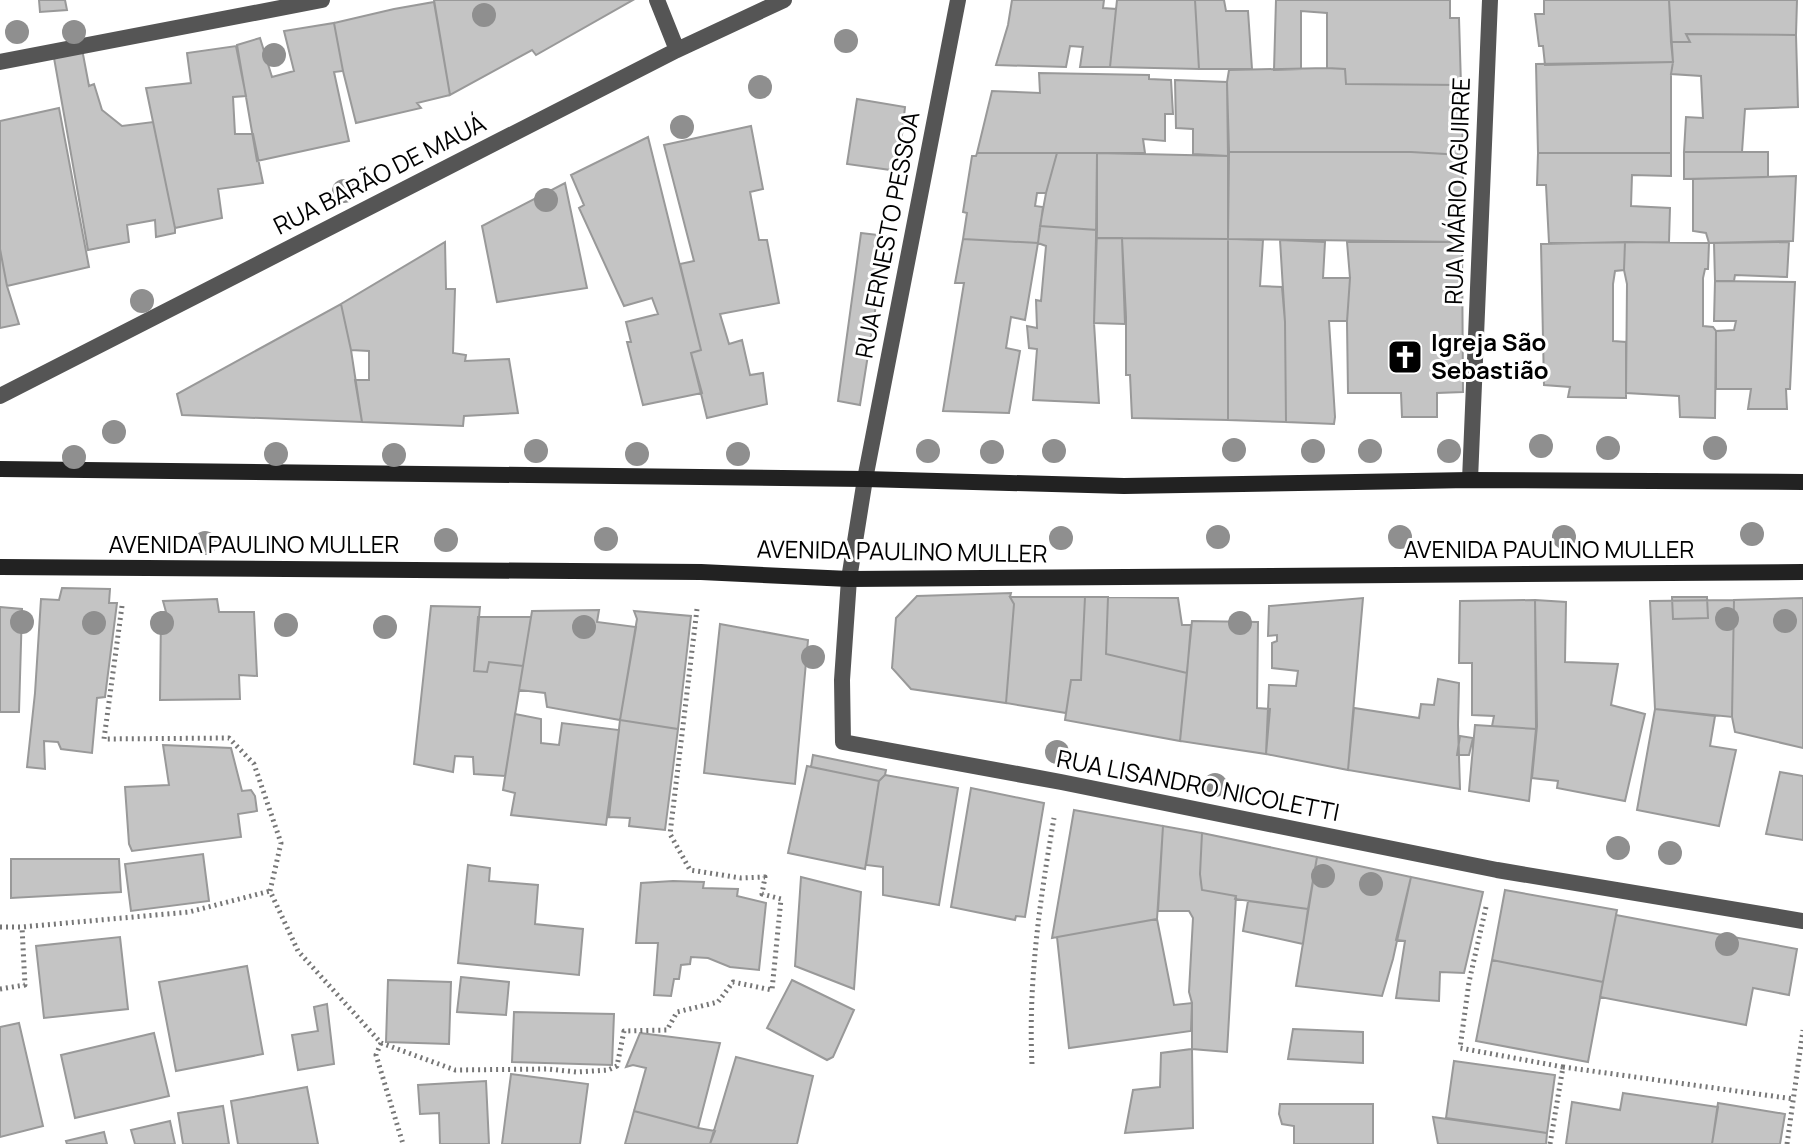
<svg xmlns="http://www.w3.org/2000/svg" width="1803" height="1144" font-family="Manrope,sans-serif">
  <rect width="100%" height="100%" fill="#fff"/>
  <path fill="#c4c4c4" stroke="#999" stroke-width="2" d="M39,0H65L67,10L40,12Z
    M434,0H633L536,55L532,50L450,95Z
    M1012,0H1104L1103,8L1116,9L1110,67H1080L1083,47L1070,46L1066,67L996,65L1008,25Z
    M1117,0H1195L1199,69L1110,67Z
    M1195,0H1224L1226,11H1248L1252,69H1199Z
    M1276,0H1450V18H1459L1461,85L1346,84L1345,69L1327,68V13L1301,11V69L1274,70Z
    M1544,0H1669L1673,62L1545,65L1543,46H1539L1535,14H1544Z
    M1669,0H1797L1796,35L1686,34L1690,42H1671Z
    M434,2L450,95L417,103L421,108L356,123L343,71L334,23L394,9Z
    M334,23L343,71L334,72L349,141L257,161L237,45L260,38L272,77L294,71L284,31Z
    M1686,34L1796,35L1798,107L1745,109L1742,152H1684L1686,117L1703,118L1701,76L1671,74L1673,62L1671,42H1690Z
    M236,46L246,96L233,97L235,134H253L263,183L218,189L222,218L175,228L146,88L191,83L187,53Z
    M82,49L89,86L94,84L102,110L122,126L153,122L175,228V233L156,237L155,220L127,225L129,242L88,250L54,58Z
    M1673,62L1671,74V153H1538L1536,64Z
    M1327,68L1345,69L1346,84L1461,85L1463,155L1411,152H1229L1227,82L1229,70Z
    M1039,73L1149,75V79L1171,80L1173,114H1165V141L1143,139L1145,153H977L992,91L1040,93Z
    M1175,80L1227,82L1228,156L1193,154V129L1176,128Z
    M857,99L905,107L898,171L847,164Z
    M59,108L89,267L7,286L0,249V121Z
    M751,126L763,189L750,192L759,240H767L779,303L720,314L729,344L742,340L750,375L763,373L767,404L707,418L691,353L701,350L680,264L694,261L664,145Z
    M648,137L701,350L691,353L702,393L643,405L627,342H631L626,322L658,314L652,298L624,306L579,208L584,205L571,175Z
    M1229,152H1411L1463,155L1462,242L1228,239Z
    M1684,152H1768V177L1684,179Z
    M977,153H1057L1046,193H1037L1035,206L1043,207L1038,243L963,239L967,213L963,212L972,156H976Z
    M1057,153H1097V230L1040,226L1046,193Z
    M1097,153L1228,156V239L1096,238Z
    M1538,153H1671V176L1632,175L1631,206L1670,208L1669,242L1549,243L1546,185H1537Z
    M1796,176L1793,241L1709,243L1706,233L1693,231V179Z
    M565,183L587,288L497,302L482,226Z
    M1040,226L1097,230L1094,323L1099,403L1033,400L1037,349L1029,348L1027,326L1037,328L1036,300L1041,301L1046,246L1038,243Z
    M861,233L887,236L860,405L838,401Z
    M1096,238H1122L1125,324L1094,323Z
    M1122,238L1228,239V420L1132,418L1130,375H1126V317Z
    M963,239L1038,243L1025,320L1011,317L1006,348L1020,351L1009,413L943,411L964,283H955Z
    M1228,239L1263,240L1260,286L1282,287L1285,322L1286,422L1228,420Z
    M1280,240L1325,242L1323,278H1350L1347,321H1329L1335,417L1334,424L1286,422L1285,322Z
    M445,242L446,289H455L453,353L466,355L465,361L509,359L518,413L464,416L463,426L362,422L355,380H369V351L351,350L341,304Z
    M1347,242H1462L1463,392L1437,393V417H1402L1401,393H1348L1347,322L1350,278Z
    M1625,242L1624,270L1615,271L1613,284V341L1626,342V398L1568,397L1570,387L1544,385L1541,244Z
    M1625,242L1709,243L1708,269H1705L1703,278V326L1713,327L1716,331L1715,418L1680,417L1679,396L1626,393L1627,284L1624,270Z
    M1789,242L1787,277L1735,275L1734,281H1715L1714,243Z
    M0,249L7,286L19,324L0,328Z
    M1715,281L1795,282L1790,389H1786L1787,409H1748L1751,389H1716V331L1734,330L1736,321H1714Z
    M341,304L351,350L362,422L182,415L177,394Z
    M62,588L110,589L109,603H117L105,697L97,698L92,753L61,749L58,742L44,741L45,769L27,767L35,693L41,599L59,600Z
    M1011,593L1010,597L1014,604L1006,703L911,689L892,668L896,618L917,596Z
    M1010,597H1085L1081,680H1071L1066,713L1006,703L1014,604Z
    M1085,597H1108L1106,654L1187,673L1180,741L1065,720L1071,680H1081Z
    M1108,597L1178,598L1182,625H1191L1187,673L1106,654Z
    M1672,597H1707L1708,618L1673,619Z
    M1363,598L1348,770L1266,754L1269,685L1296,686L1298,671L1272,668V643L1277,641V635L1268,636L1269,606Z
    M1803,598V748L1735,732L1732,717L1734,600Z
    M217,599L219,612H254L257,676L239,675L240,699L160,700L161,612H166L163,601Z
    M1535,600L1536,729L1492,726L1494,716L1472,715V663H1459L1460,601Z
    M1535,600L1566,602L1565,662L1618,664L1611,705L1645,714L1625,801L1557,788L1558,781L1532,778L1537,726Z
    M1734,600L1732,717L1655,709L1650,601Z
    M431,606L480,607L474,671L487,672L489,662L523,666L505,776L474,774L473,757L455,756L453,772L414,764Z
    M0,607L22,609L19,712H0Z
    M599,610L597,622L636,627L620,720L547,707L545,693L519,690L532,611Z
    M634,611L691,616L678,729L620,720L637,619Z
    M478,617H531L523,666L489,662L487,672L474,671Z
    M1192,621L1258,622L1257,708L1270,709L1266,754L1180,741Z
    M720,624L808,640L795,784L704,773Z
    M1438,679L1459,683L1458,725L1460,789L1348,770L1354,708L1419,718L1421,704L1434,705Z
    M1655,709L1715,716L1710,746L1736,750L1719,826L1637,810Z
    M515,714L541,719V743L559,745L562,723L619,730L606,825L511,815L515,793L503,790Z
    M620,720L678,729L665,830L629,826L630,818L609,817Z
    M1475,725L1536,729L1529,801L1469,791Z
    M1460,736L1473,738L1469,755H1457Z
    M163,745L231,748L242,791L251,790L255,796L257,811L238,814L241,837L132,851L129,844L125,787L169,785Z
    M813,755L886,770L885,775L879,781L811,767Z
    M807,766L879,781L865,869L788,853Z
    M1780,772L1803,776V840L1766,834Z
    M885,775L958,788L939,905L883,895V867L866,865L879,781Z
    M971,788L1044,803L1025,917L1016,916L1015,920L951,907Z
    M1074,810L1163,826L1157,919L1052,938Z
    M1163,826L1202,833L1200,874L1202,890L1236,896L1227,1052L1192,1049V1003L1189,992L1193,918L1189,911H1158Z
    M1202,833L1317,857L1308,909L1235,899L1236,896L1202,890L1200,874Z
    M203,854L209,901L131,911L125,864Z
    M1317,857L1411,877L1393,959L1382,996L1296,986Z
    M11,859H119L121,892L11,898Z
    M468,865L490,868L489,881L538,885L535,924L583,929L579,975L458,963Z
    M801,877L861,892L854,989L795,966Z
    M1411,877L1483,892L1464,973L1440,972L1439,1001L1396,998L1405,941L1396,940Z
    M673,881L704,882L703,888L738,889L737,896L766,903L759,970L730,967L708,958L691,957L690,964L681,965L679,979H674L671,996L654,995L658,943H636L641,883Z
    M1505,890L1617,910L1603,982L1492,960Z
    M1248,901L1308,909L1303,944L1243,931Z
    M1616,915L1797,949L1789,995L1753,988L1746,1025L1600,997Z
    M1157,919L1174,1005L1192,1003L1191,1031L1069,1048L1057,937Z
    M120,937L128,1009L44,1018L36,946Z
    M1492,960L1603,982L1588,1062L1476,1041Z
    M247,966L263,1054L176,1071L159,982Z
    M461,977L509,982L506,1015L457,1012Z
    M388,980L451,982L449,1044L386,1042Z
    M792,980L854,1010L833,1057L827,1060L767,1028Z
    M327,1004L334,1064L298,1070L292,1035L318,1031L314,1007Z
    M514,1012L614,1014L612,1065L512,1062Z
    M19,1023L43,1126L0,1137V1027Z
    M1293,1029L1363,1032V1063L1288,1059Z
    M154,1033L169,1096L75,1118L61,1055Z
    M640,1033L720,1043L698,1128L634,1111L646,1068L633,1065L626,1067Z
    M1192,1049L1193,1128L1125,1133L1133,1090L1160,1087L1161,1053Z
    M736,1057L813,1076L797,1144H710Z
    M1454,1061L1555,1075L1547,1133L1446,1118Z
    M511,1074L588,1084L580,1144H502Z
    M486,1081L489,1144H440L439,1113L420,1114L418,1085Z
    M307,1087L318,1144H238L231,1101Z
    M1623,1093L1718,1107L1712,1144H1566L1572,1102L1620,1110Z
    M1718,1103L1785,1114L1780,1144H1712Z
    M1280,1104H1373V1144H1294V1126L1282,1124L1279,1114Z
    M223,1106L229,1144H183L178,1113Z
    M634,1111L698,1128L715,1131L710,1144H625Z
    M1433,1117L1547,1133L1546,1144H1438Z
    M170,1121L175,1144H135L131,1130Z
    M104,1132L107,1144H67L66,1141Z"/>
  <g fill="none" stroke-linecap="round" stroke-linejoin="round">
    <path stroke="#777" stroke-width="5" stroke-dasharray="2 4" stroke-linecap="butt" d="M122,606L104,739L229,738L254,764L281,843L270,891L298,951L381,1043L455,1070L548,1069L577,1072L608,1070L617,1066L624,1031L667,1030L677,1012L718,1002L733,982L772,990L781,899L762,894L765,877L741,878L690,870L670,834L697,609
      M1486,907L1469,982L1460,1048L1563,1067
      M0,927H22L189,912L270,891
      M0,989L25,985L22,927
      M381,1043L376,1055L403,1144
      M1032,1064C1028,982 1040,899 1054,818
      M1550,1144L1563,1067L1794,1099
      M1787,1144L1803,1030"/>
    <path stroke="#555" stroke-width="16" d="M657,0L677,50
      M958,0L865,479L849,579L842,680L843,742L1061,782L1497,870L1803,921
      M0,62L322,0
      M0,396L677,50L784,0
      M1470,480L1490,0"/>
    <path stroke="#222" stroke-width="16" d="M0,469L865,479L1124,486L1470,480L1803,482
      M0,567L701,572L849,579L1803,572"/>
  </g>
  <g fill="#8f8f8f">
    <circle cx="484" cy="15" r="12"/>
    <circle cx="17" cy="32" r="12"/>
    <circle cx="74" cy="32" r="12"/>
    <circle cx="846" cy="41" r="12"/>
    <circle cx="274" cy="55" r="12"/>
    <circle cx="760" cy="87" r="12"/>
    <circle cx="682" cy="127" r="12"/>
    <circle cx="344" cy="191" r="12"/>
    <circle cx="546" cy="200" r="12"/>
    <circle cx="142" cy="301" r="12"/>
    <circle cx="114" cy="432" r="12"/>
    <circle cx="1541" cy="446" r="12"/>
    <circle cx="1608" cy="448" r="12"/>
    <circle cx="1715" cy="448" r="12"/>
    <circle cx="1234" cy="450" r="12"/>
    <circle cx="536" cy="451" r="12"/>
    <circle cx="928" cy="451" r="12"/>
    <circle cx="1054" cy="451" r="12"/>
    <circle cx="1313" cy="451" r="12"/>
    <circle cx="1370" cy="451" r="12"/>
    <circle cx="1449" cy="451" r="12"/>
    <circle cx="992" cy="452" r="12"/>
    <circle cx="276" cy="454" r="12"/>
    <circle cx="637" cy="454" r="12"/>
    <circle cx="738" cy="454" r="12"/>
    <circle cx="394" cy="455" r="12"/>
    <circle cx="74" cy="457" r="12"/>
    <circle cx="1752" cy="534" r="12"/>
    <circle cx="1218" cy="537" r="12"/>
    <circle cx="1400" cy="537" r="12"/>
    <circle cx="1564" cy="537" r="12"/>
    <circle cx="1061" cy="538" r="12"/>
    <circle cx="606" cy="539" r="12"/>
    <circle cx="446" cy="540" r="12"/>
    <circle cx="205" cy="543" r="12"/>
    <circle cx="1727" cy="619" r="12"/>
    <circle cx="1785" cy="621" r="12"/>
    <circle cx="22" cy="622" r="12"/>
    <circle cx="94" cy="623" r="12"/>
    <circle cx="162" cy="623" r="12"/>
    <circle cx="1240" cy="623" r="12"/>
    <circle cx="286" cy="625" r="12"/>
    <circle cx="385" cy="627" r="12"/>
    <circle cx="584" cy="627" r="12"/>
    <circle cx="813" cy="657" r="12"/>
    <circle cx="1057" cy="752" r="12"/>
    <circle cx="1215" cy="785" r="12"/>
    <circle cx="1618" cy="848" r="12"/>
    <circle cx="1670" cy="853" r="12"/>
    <circle cx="1323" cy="876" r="12"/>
    <circle cx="1371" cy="884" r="12"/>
    <circle cx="1727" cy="944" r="12"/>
  </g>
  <defs>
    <symbol id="church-square" viewBox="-11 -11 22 22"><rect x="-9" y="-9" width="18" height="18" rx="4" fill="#000" stroke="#fff"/><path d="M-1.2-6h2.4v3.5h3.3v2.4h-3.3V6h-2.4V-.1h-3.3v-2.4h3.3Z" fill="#fff"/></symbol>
  </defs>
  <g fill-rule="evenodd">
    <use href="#church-square" x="1385" y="337" width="40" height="40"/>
  </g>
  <g text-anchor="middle" stroke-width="6" stroke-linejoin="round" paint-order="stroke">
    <g font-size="24" fill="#000" stroke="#fff">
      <text transform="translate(380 175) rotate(-27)" y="8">RUA BARÃO DE MAUÁ</text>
      <text transform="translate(1458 191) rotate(-88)" y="8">RUA MÁRIO AGUIRRE</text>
      <text transform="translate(888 235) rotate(-79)" y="8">RUA ERNESTO PESSOA</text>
      <text x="254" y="553">AVENIDA PAULINO MULLER</text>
      <text x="1549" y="558">AVENIDA PAULINO MULLER</text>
      <text transform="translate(902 552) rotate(1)" y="8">AVENIDA PAULINO MULLER</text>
      <text transform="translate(1198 786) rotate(11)" y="8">RUA LISANDRO NICOLETTI</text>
    </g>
    <g font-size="24" font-weight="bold" fill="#000" stroke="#fff" text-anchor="start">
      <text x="1431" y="351">Igreja São<tspan x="1431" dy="28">Sebastião</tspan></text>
    </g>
  </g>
</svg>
